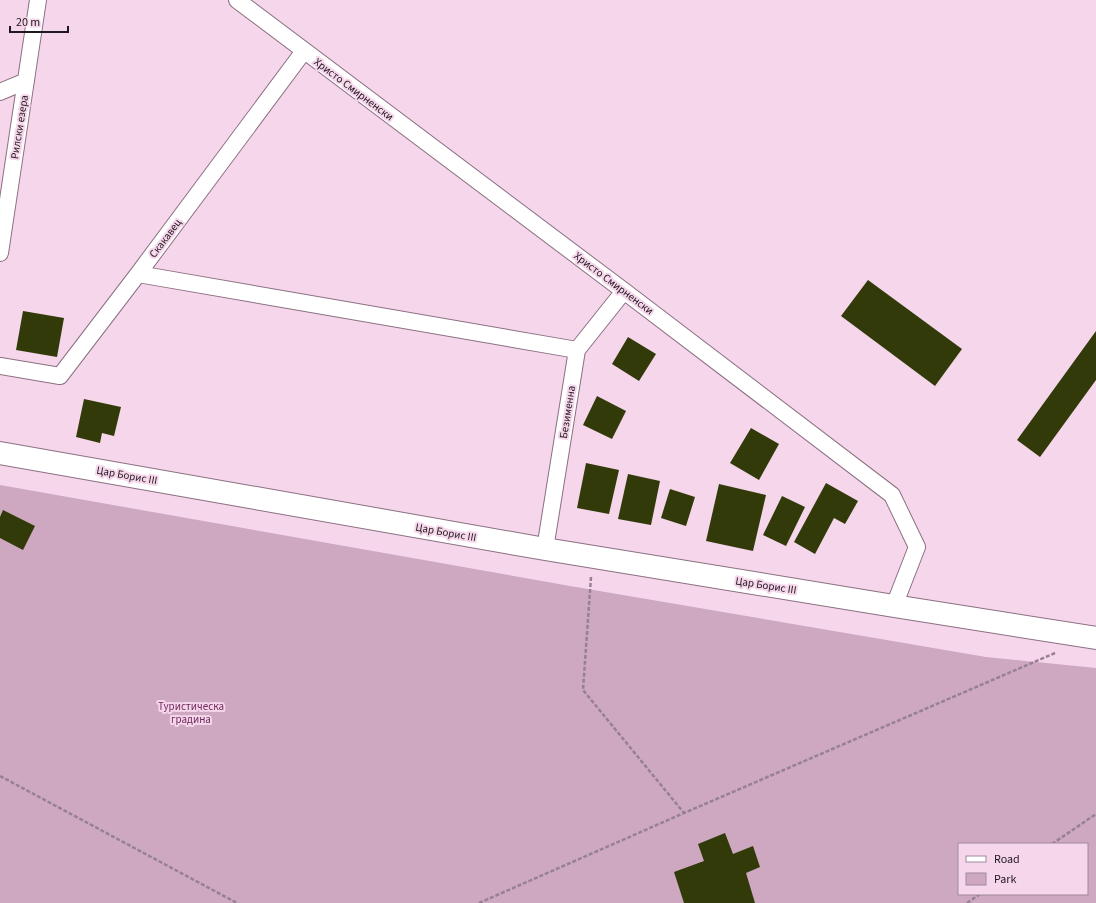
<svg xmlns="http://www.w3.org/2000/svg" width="1096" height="903" font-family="'Source Sans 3',sans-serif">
  <rect width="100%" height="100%" fill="#f5d6ea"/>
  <path fill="#cda8c0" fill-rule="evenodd" d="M0,485L570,586L986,657L1096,668V903H0ZM959,844H1087V894H959Z"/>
  <path fill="#313a08" d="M868,280L962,349L935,386L841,316Z
    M23,311L64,318L57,357L16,350Z
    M1096,331V380L1040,457L1017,440Z
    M628,337L656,354L639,381L612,364Z
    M597,396L626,411L612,439L583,425Z
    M84,399L121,407L114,436L102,433L100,443L76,437Z
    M751,428L779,444L759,480L730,463Z
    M586,463L619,470L609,514L577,508Z
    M628,474L660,481L651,525L618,519Z
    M826,483L858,501L845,524L834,518L815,554L794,542Z
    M719,484L766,495L753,551L706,541Z
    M670,489L695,497L686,526L661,518Z
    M782,496L805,507L786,546L763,535Z
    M3,510L35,526L23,550L0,538V517Z
    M725,833L733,854L753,846L760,867L746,873L755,903H684L674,872L704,861L698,844Z"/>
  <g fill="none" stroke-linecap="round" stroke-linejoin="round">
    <defs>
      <path id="minor" d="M237,0L624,291L892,495L917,547L894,606
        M0,92L26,81
        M0,253L38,0
        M138,274L577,350
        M0,366L60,376L138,274L304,51
        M545,549L577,350L624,291"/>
      <path id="secondary" d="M0,453L545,549L894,606L1096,638"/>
    </defs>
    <use href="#minor" stroke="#8b7082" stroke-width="18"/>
    <use href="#secondary" stroke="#8b7082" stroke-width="24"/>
    <path stroke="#978190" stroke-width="2.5" stroke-dasharray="4 2" stroke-linecap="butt" d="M591,577L583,690L684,813
      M0,776L237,903
      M1052,844L1096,814
      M479,903L684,813L1055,653
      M967,903L980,894"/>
    <use href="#minor" stroke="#fff" stroke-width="16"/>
    <use href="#secondary" stroke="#fff" stroke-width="22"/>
  </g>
  <g text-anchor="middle" stroke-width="4" stroke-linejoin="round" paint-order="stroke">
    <g font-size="11" fill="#21171e" stroke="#f5d6ea">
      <text transform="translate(354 89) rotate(37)" y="4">Христо Смирненски</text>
      <text transform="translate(19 127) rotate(-81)" y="4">Рилски езера</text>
      <text transform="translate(165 238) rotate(-53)" y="4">Скакавец</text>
      <text transform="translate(614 283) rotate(37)" y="4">Христо Смирненски</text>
      <text transform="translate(567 412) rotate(-81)" y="4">Безименна</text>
      <text transform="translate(127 475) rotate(10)" y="4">Цар Борис III</text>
      <text transform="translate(446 532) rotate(10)" y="4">Цар Борис III</text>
      <text transform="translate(766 585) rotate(9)" y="4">Цар Борис III</text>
    </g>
    <g font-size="11" fill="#712b5e" stroke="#f5d6ea">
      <text x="191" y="710">Туристическа<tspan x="191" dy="13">градина</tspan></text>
    </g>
  </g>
  <rect x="958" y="843" width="130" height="52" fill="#f5d6ea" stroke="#a08a98"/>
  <rect x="966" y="856" width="20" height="6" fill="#ffffff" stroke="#a08a98"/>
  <text x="994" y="863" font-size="12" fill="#21171e">Road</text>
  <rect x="966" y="873" width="20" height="12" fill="#cda8c0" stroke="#a08a98"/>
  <text x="994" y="883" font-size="12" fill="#21171e">Park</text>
  <path d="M10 26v6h58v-6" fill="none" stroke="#21171e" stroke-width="2"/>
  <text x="16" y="26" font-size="12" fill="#21171e" stroke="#f5d6ea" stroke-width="3" paint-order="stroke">20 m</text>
</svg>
